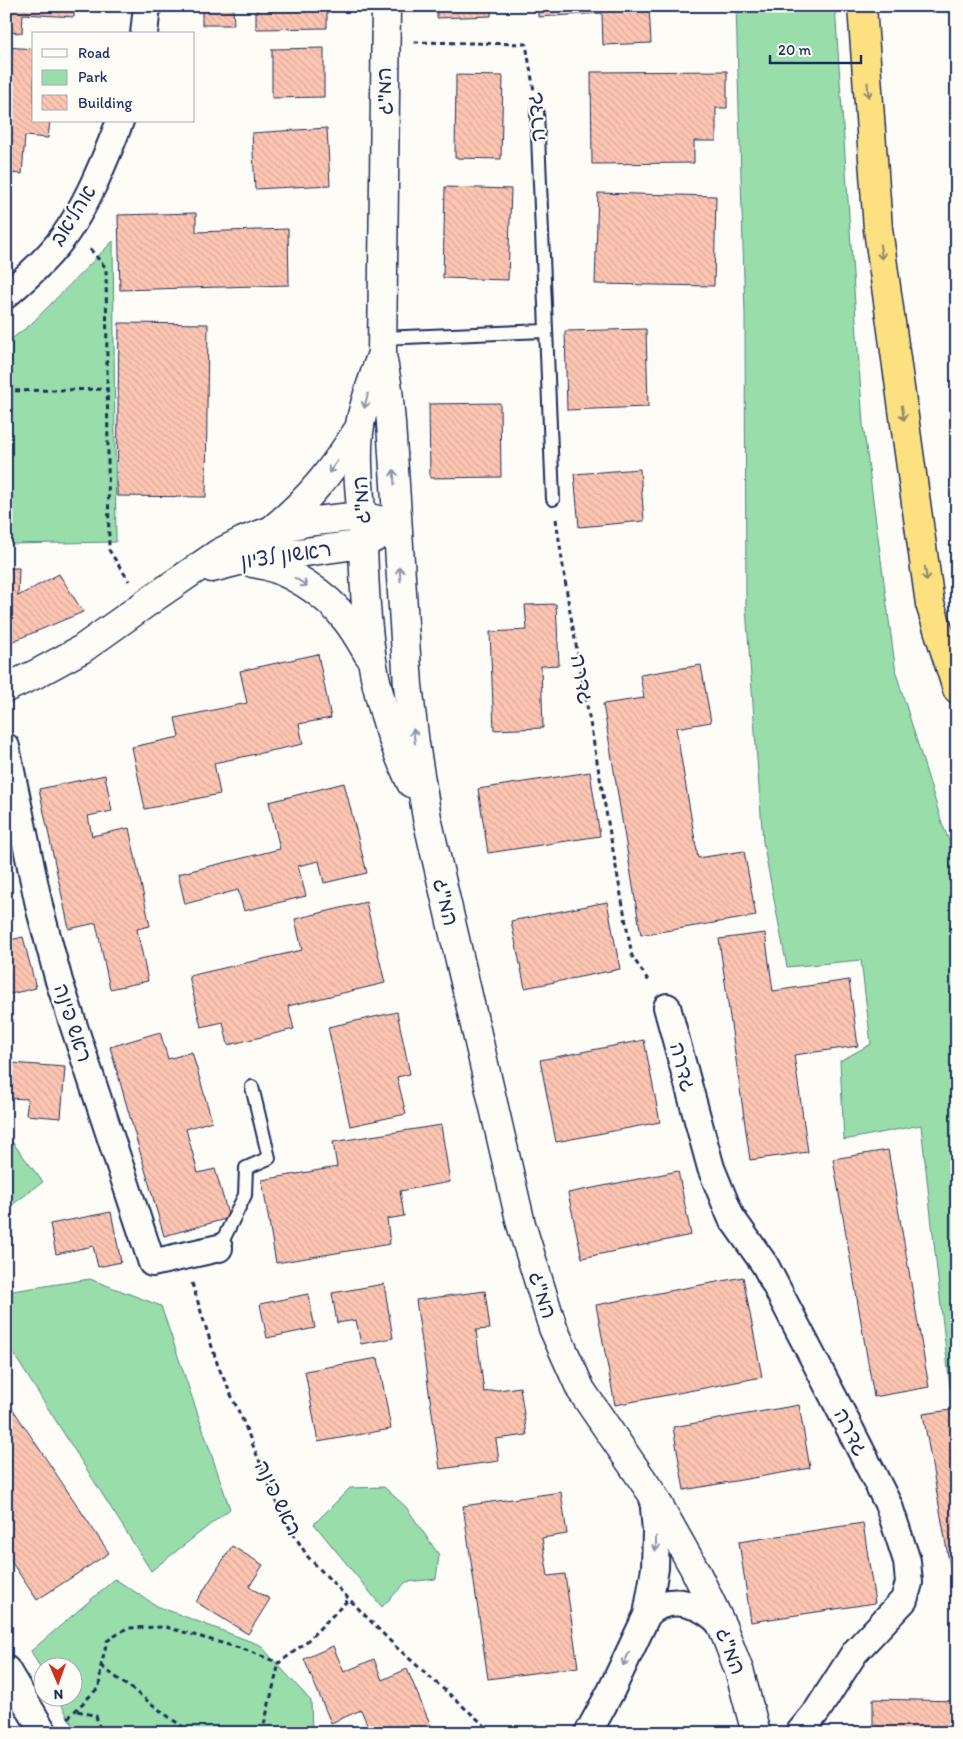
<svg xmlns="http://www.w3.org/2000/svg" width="963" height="1739" font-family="Itim,'Playpen Sans Hebrew',sans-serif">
  <defs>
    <pattern id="building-back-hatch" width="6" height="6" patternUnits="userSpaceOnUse" patternTransform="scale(1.25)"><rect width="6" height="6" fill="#fec6b2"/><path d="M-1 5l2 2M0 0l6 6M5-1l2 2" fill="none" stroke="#d9aa9c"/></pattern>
  </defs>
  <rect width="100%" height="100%" fill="#fdfcf7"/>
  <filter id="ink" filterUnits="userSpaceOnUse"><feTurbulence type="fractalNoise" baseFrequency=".02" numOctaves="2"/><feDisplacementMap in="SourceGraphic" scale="10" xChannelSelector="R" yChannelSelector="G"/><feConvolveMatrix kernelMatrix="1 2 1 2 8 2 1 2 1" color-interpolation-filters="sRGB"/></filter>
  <g filter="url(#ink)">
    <path fill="#98ddaa" stroke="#5a8684" d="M736,6H835L863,424L896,673L942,823L957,861V1389L950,1388L921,1125L844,1140L840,1061L871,1044L861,960L787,967L763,842L746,608L745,314Z
      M113,241L116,542L8,544L6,343L30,325Z
      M6,1134L43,1182L12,1205L6,1198Z
      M90,1279L161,1306L230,1509L151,1571L6,1342V1292Z
      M384,1487L406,1507L439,1555L436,1579L406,1582L382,1607L314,1524L350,1488Z
      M115,1579L157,1606L260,1645L311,1701L312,1733H77L57,1697L72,1696V1666H42V1671L31,1651Z"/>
    <path fill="url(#building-back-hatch)" stroke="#1b2f5e" d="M6,6H74V17L23,14L22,33L6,32Z
      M202,6H233L234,25H202Z
      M256,6H327V28L256,29Z
      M437,6H491V16L437,18Z
      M538,6H649L651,43L603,45L602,13L538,17Z
      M6,47L34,49V121H50L48,138L25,136L22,174L6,173Z
      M324,48V97L272,98V49Z
      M727,71V108H716V141H694V163L592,164L591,72Z
      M456,75L503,76L501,159L455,158Z
      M327,128L330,185L255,189L252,133Z
      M445,187L511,189L508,280L443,278Z
      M598,193L716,196L714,286L595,284Z
      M196,213V232L288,229L289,285L120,290L118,215Z
      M119,323L208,324L206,497L117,496Z
      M646,329L648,407L567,410L565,331Z
      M500,403L501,477L430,478L429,404Z
      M640,469L644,521L579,527L574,474Z
      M6,568H19L18,596L59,574L83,612L6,644Z
      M556,604L559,665L541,666L543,728L494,730L490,632L527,630L525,605Z
      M318,654L331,718L299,724L303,744L214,763L220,794L145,809L132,747L179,737L175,718L247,703L240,671Z
      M701,665L711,722L676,728L698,858L744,851L756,916L641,935L603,704L644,698L640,675Z
      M590,772L600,836L488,853L478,789Z
      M105,775L112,811L88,816L92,836L129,828L150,926L137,929L148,981L110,989L96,923L69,929L39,789Z
      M344,783L367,873L324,883L319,861L298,866L306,896L244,911L238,890L185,904L178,874L280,849L269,802Z
      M366,902L385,983L288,1006L294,1029L228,1045L223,1022L201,1027L189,976L302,950L295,919Z
      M607,902L620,969L525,988L511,921Z
      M765,933L773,991L849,980L858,1046L794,1055L808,1152L750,1160L719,939Z
      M23,937L36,988L6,995V941Z
      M397,1012L410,1074L397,1077L406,1114L350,1126L328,1027Z
      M160,1032L168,1059L192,1052L212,1121L186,1129L198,1173L215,1169L229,1218L164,1236L110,1047Z
      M644,1040L660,1122L556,1142L540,1060Z
      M11,1063L65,1067L61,1118L26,1115L28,1099L8,1098Z
      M441,1125L450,1182L400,1191L404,1216L387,1219L390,1244L276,1263L262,1180L337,1167L333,1142Z
      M888,1150L929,1387L874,1397L833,1159Z
      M678,1171L691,1235L582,1258L568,1193Z
      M111,1212L121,1262L98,1267L93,1246L56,1254L50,1224Z
      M743,1277L762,1377L615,1405L596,1305Z
      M384,1284L393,1338L361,1344L356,1320L337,1323L332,1293Z
      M485,1291L490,1329L476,1330L484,1392L520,1387L527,1435L496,1439L499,1461L440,1469L416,1300Z
      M308,1294L315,1328L267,1338L260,1304Z
      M378,1358L391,1429L318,1442L305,1371Z
      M6,1399L109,1553L37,1600L6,1554Z
      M799,1405L810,1468L684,1490L673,1427Z
      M957,1409V1607L923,1414Z
      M561,1492L567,1534L542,1538L548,1576L565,1574L578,1667L488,1679L463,1506Z
      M863,1523L875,1603L751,1622L739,1542Z
      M232,1546L263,1565L249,1587L270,1599L248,1634L196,1602Z
      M333,1646L344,1672L374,1659L382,1680L407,1669L431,1726L415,1733H371L361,1710L331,1723L304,1659Z
      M873,1699L957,1701V1733H873Z"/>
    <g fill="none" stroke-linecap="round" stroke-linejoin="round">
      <defs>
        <path id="lane" d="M537,111L553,499
          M382,338L545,331
          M219,1248L245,1195L246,1168L269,1158L252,1087"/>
        <path id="street" d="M144,34L147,6
          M6,295C25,279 43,263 58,244C84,212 105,160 120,121
          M6,747L40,910L59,981L152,1263L219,1248
          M667,1007L711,1168L731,1217L765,1265L847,1423L889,1506L907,1561L909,1583L904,1600L855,1652L817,1711L799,1733
          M647,1615C668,1592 704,1604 722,1626
          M6,1669L44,1733
          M588,1733L611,1691L647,1615L655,1568L656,1532L653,1495"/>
        <path id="secondary" d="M386,6L382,355L388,389L391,423L408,685L415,744L427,818L521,1224L553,1328L581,1390L653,1495L694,1568L722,1626L740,1673L756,1733
          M381,356C373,379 364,402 360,425C355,457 360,492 362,524C364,570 365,616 372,660C379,703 393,744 411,783
          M274,528C312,497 334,467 360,427
          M253,563C286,567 327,594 347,621C355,631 361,642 368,654
          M212,568L239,561L363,544L378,536
          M6,688L36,674L82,649L152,599L219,553L243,541L272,530L306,522L361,516L378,520"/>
        <path id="highway" d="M862,6L878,229L930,604L957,689"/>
      </defs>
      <use href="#lane" stroke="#1b2f5e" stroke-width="16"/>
      <use href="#street" stroke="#1b2f5e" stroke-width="30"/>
      <use href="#secondary" stroke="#1b2f5e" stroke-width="31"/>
      <use href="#highway" stroke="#1b2f5e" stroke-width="31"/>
      <path stroke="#1b2f5e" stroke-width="3" stroke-dasharray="5 4" stroke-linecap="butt" d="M414,42L526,44L534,91
        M90,249L106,268L109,550L129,581
        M6,391L108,389
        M556,519L568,600L632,956L650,983
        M192,1283L218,1366L243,1421L281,1514L308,1557L395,1646L493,1733
        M101,1666L173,1720L192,1733
        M78,1711L96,1716L101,1733
        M68,1718L99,1687L101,1666L107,1641L127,1628L166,1627L246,1650L279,1663L304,1644L349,1599
        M262,1733L279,1663"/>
      <use href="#lane" stroke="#fdfcf7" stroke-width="12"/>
      <use href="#street" stroke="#fdfcf7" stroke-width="26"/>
      <use href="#secondary" stroke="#fdfcf7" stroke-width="28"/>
      <use href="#highway" stroke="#fde080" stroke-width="28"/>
    </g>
    <defs><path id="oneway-shaft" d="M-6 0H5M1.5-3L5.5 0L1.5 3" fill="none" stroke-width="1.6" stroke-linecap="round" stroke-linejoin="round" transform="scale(1.25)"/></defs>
    <g stroke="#8c886f">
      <use href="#oneway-shaft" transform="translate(868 90) rotate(86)"/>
      <use href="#oneway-shaft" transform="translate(881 252) rotate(82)"/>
      <use href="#oneway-shaft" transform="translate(903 413) rotate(82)"/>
      <use href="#oneway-shaft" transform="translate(926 574) rotate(82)"/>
    </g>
    <g stroke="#8c96aa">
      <use href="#oneway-shaft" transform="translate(366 401) rotate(105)"/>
      <use href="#oneway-shaft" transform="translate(333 467) rotate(126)"/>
      <use href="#oneway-shaft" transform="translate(394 477) rotate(-93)"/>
      <use href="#oneway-shaft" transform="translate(400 574) rotate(-94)"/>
      <use href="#oneway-shaft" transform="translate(301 582) rotate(33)"/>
      <use href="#oneway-shaft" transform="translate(414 736) rotate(-97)"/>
      <use href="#oneway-shaft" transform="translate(656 1544) rotate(90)"/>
      <use href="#oneway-shaft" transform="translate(626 1659) rotate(115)"/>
    </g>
  </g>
  <g text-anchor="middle" stroke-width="4.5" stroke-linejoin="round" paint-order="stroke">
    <g font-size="21" fill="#1b2f5e" stroke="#fdfcf7">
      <text transform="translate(384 91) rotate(-90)" y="7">המ"ג</text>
      <text transform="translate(536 117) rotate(-95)" y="7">גדרה</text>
      <text transform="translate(73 215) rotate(-58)" y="7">אהליאב</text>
      <text transform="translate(361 500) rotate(-93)" y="7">המ"ג</text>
      <text transform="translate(286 555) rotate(-8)" y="7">ראשון לציון</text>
      <text transform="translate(582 679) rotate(80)" y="7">גדרה</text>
      <text transform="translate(446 902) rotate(77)" y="7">המ"ג</text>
      <text transform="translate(73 1023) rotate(72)" y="7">ראש פינה</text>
      <text transform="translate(683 1067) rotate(75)" y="7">גדרה</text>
      <text transform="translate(543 1295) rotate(73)" y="7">המ"ג</text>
      <text transform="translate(851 1432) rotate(63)" y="7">גדרה</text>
      <text transform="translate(278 1498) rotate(64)" y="7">ראש פינה</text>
      <text transform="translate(731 1651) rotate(70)" y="7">המ"ג</text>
    </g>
  </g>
  <rect width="963" height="1739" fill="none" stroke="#fdfcf7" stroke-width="25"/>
  <rect x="12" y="12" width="938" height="1714" fill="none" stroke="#1b2f5e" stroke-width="2" filter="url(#ink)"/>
  <rect x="32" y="32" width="162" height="90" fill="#fdfcf7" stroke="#a3aaba"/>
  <rect x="42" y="49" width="25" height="8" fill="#fdfcf7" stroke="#a3aaba"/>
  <text x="78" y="58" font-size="15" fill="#1b2f5e">Road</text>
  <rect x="42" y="70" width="25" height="15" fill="#98ddaa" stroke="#a3aaba"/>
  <text x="78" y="82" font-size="15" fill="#1b2f5e">Park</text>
  <rect x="42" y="95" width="25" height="15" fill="url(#building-back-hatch)" stroke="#a3aaba"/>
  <text x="78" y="108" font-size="15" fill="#1b2f5e">Building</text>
  <g transform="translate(58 1682) rotate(178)"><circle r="24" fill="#fdfcf7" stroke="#a3aaba"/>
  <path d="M0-4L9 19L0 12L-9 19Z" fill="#c8321e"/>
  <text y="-8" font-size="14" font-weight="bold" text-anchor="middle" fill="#1b2f5e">N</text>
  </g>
  <path d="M770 55v8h91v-8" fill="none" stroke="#1b2f5e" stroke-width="2.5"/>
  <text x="778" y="55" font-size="15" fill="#1b2f5e" stroke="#fdfcf7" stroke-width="4" paint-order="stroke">20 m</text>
</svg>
